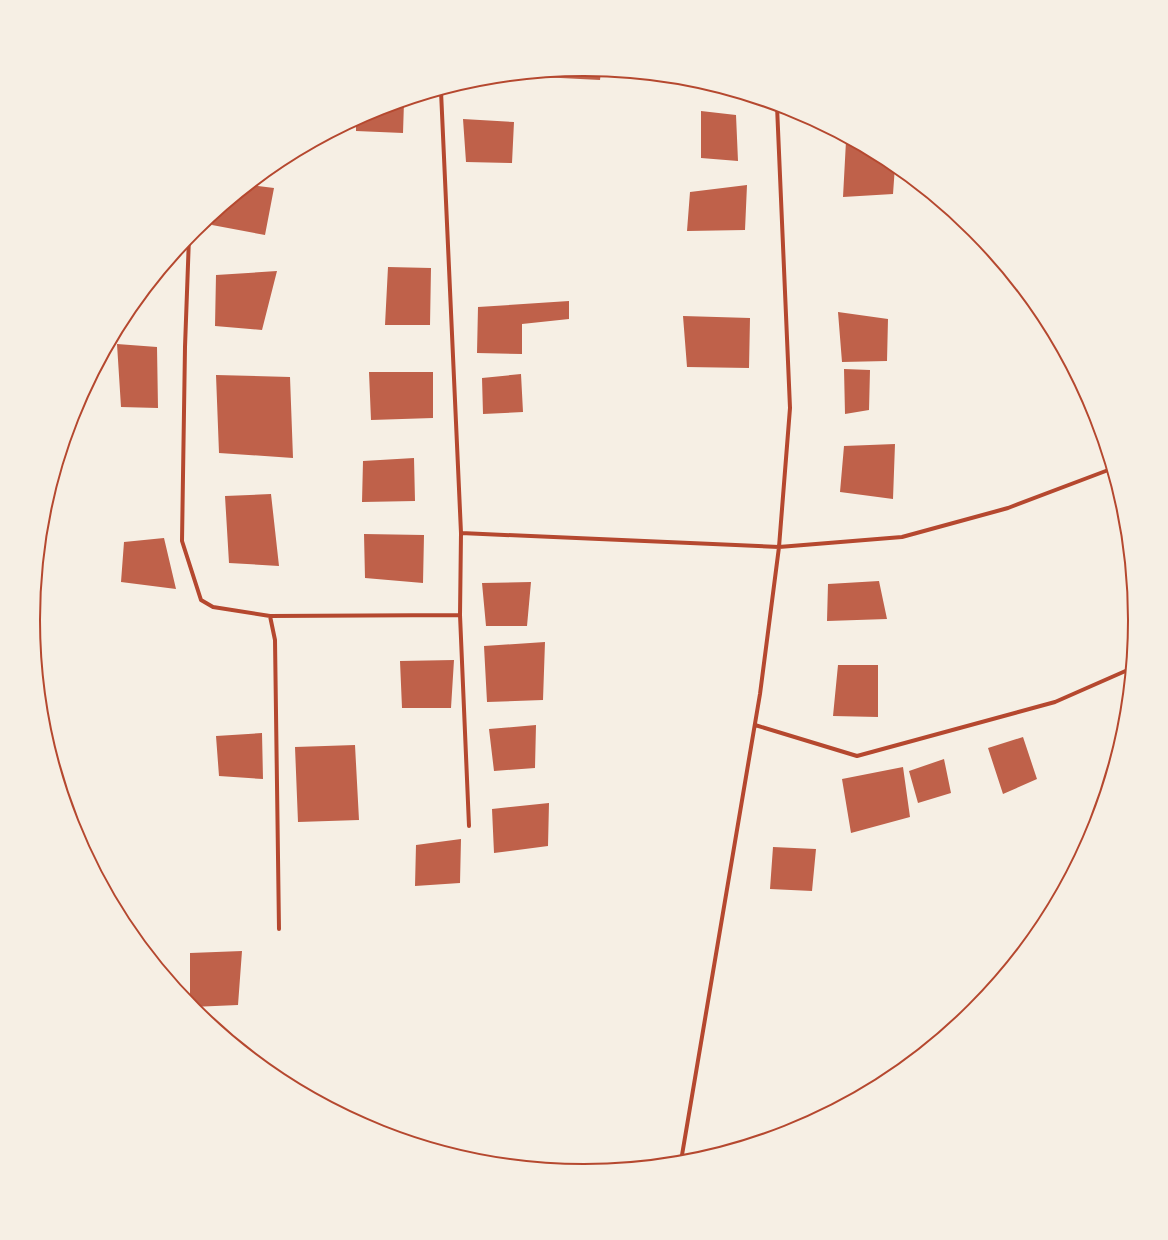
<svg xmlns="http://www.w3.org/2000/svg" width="1168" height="1240" font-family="Montserrat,sans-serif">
  <rect width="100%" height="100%" fill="#f6efe4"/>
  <path fill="#bf614a" d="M584,69L601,71L600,80L521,76V75Z
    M404,102L403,133L356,131V120L373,111Z
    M701,111L736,115L738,161L701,158Z
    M463,119L514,122L512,163L466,162Z
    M846,141H851L890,162L895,166L893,194L843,197Z
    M250,185L274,188L265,235L212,225L215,213Z
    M747,185L745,230L687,231L690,192Z
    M388,267L431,268L430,325H385Z
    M277,271L262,330L215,326L216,275Z
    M569,301V319L522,324V354L477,353L478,307Z
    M838,312L888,319L887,361L842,362Z
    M683,316L750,318L749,368L687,367Z
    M117,344L157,347L158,408L121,407Z
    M844,369L870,370L869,410L845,414Z
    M369,372H433V418L371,420Z
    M521,374L523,412L483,414L482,378Z
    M216,375L290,377L293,458L219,453Z
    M1091,406L1093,409L1099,427L1094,428Z
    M895,444L893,499L840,492L844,446Z
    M414,458L415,501L362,502L363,461Z
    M271,494L279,566L229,563L225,496Z
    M364,534L424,535L423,583L365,578Z
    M164,538L176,589L121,582L124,542Z
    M879,581L887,619L827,621L828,584Z
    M531,582L527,626H486L482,583Z
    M545,642L543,700L487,702L484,646Z
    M454,660L451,708H402L400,661Z
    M838,665H878V717L833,716Z
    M536,725L535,768L494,771L489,729Z
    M262,733L263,779L219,776L216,736Z
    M1023,737L1037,779L1003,794L988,748Z
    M355,745L359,820L298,822L295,747Z
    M944,759L951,793L918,803L909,771Z
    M903,767L910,817L851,833L842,779Z
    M549,803L548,846L494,853L492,809Z
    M461,839L460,883L415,886L416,845Z
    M773,847L816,849L812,891L770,889Z
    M242,951L238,1005L192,1007L190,1004V953Z"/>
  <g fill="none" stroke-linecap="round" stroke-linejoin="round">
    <path stroke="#b5482f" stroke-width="4" d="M441,91L461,533L460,615L469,826
      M189,237L185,347L182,541L201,600L213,607L270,616L460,615
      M461,533L779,547L902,537L1008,508L1111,469
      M270,616L275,640L279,929
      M755,725L857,756L1055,702L1130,669
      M681,1161L760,694L779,547L790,408L777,106"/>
  </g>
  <path d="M0 0H1168V1240H0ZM40 620a544 544 0 1 1 1088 0a544 544 0 1 1-1088 0Z" fill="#f6efe4" fill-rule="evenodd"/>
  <path fill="none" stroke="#b5482f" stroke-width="2" d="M40 620a544 544 0 1 1 1088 0a544 544 0 1 1-1088 0Z"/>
</svg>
